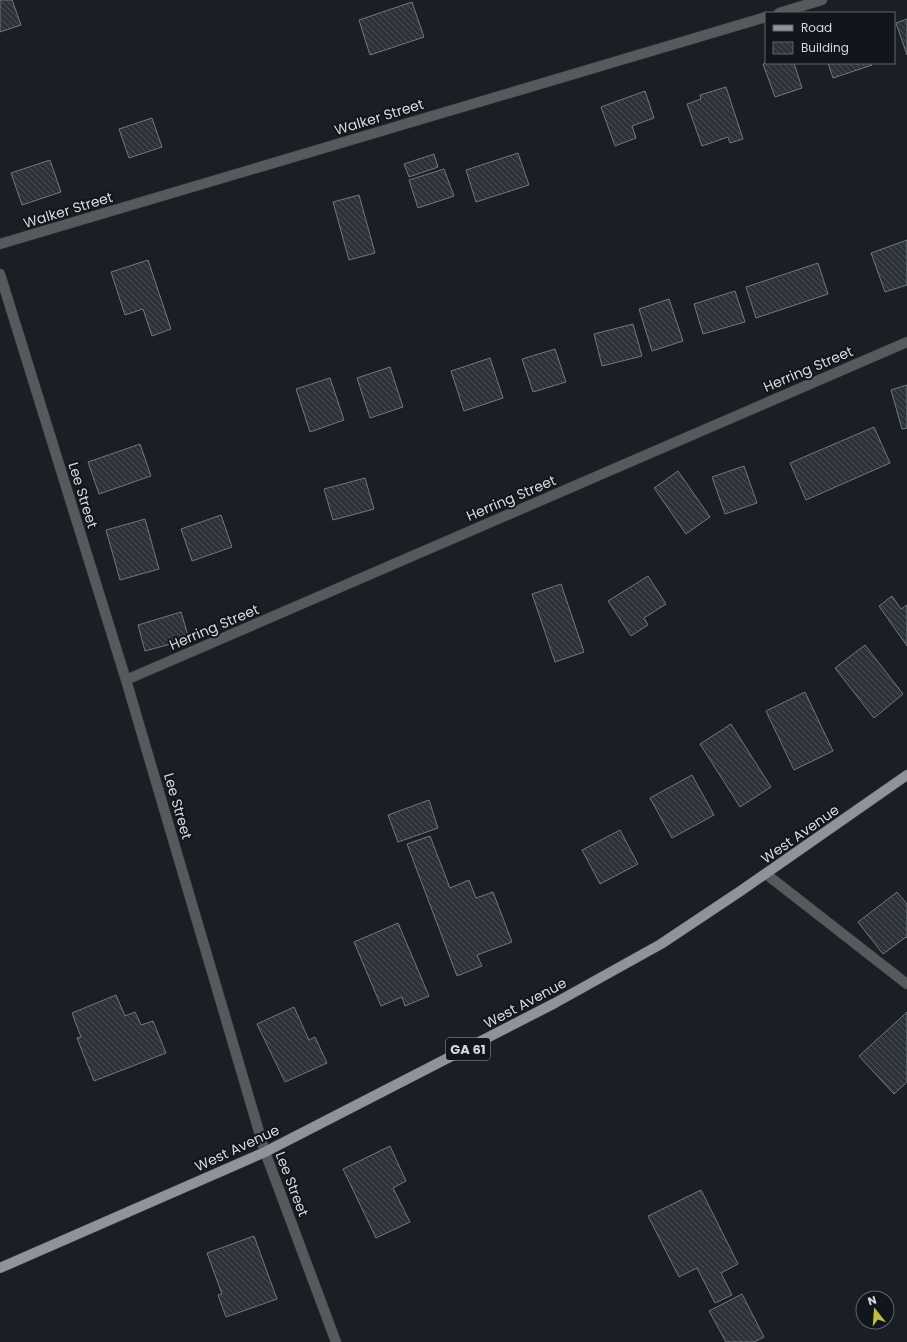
<svg xmlns="http://www.w3.org/2000/svg" width="907" height="1342" font-family="Poppins,sans-serif">
  <defs>
    <pattern id="building-back-hatch" width="6" height="6" patternUnits="userSpaceOnUse"><rect width="6" height="6" fill="#2d323a"/><path d="M-1 5l2 2M0 0l6 6M5-1l2 2" fill="none" stroke="#4b4f56"/></pattern>
  </defs>
  <rect width="100%" height="100%" fill="#1a1f26"/>
  <path fill="url(#building-back-hatch)" stroke="#71777f" d="M0,0H12L21,25L0,32Z
    M412,2L424,37L370,55L359,20Z
    M907,19V55L896,23Z
    M766,63H794L802,88L775,97L763,64Z
    M828,63H871L872,65L833,78Z
    M726,87L743,139L730,143L728,137L702,146L687,104L701,99L700,95Z
    M645,91L654,118L632,126L636,138L615,146L601,107Z
    M152,118L162,147L129,158L119,129Z
    M518,153L529,185L476,202L466,170Z
    M434,154L438,167L409,177L404,164Z
    M50,160L61,192L22,205L11,173Z
    M444,169L454,196L418,208L409,180Z
    M359,195L375,253L349,260L333,202Z
    M907,240V285L885,292L871,253Z
    M148,260L171,329L152,336L143,309L125,315L111,272Z
    M818,263L828,294L756,318L746,287Z
    M735,291L745,322L703,334L694,304Z
    M669,299L683,341L652,351L639,309Z
    M633,324L642,356L602,366L594,334Z
    M555,349L566,382L533,392L522,359Z
    M490,358L503,398L464,411L451,371Z
    M390,367L403,407L370,418L357,378Z
    M330,378L344,420L310,432L296,389Z
    M907,385V428L902,429L891,390Z
    M874,427L890,463L806,500L790,463Z
    M140,444L151,476L99,494L88,462Z
    M744,466L757,503L725,514L712,477Z
    M678,471L710,517L686,534L654,488Z
    M365,478L374,509L333,520L324,489Z
    M221,515L232,547L192,561L181,529Z
    M145,519L159,569L120,580L106,530Z
    M648,576L666,604L644,618L648,625L631,636L608,601Z
    M561,584L584,652L555,662L532,594Z
    M892,596L901,609L907,605V646L879,606Z
    M181,612L189,639L145,651L138,625Z
    M865,645L903,694L874,718L835,668Z
    M805,692L833,751L794,770L766,711Z
    M731,724L771,787L740,807L700,744Z
    M692,775L714,815L672,838L650,798Z
    M429,800L438,828L398,842L388,815Z
    M620,830L638,864L600,884L582,850Z
    M430,836L450,888L469,880L476,898L493,892L512,942L477,955L482,966L457,976L407,844Z
    M897,892L907,904V938L906,937L883,954L858,922Z
    M398,923L429,996L405,1006L402,997L381,1006L354,942Z
    M116,995L125,1016L135,1012L141,1025L153,1021L166,1053L94,1081L77,1038L81,1037L72,1013Z
    M294,1007L309,1040L315,1037L327,1063L285,1082L257,1024Z
    M907,1012V1082L894,1094L859,1056Z
    M390,1146L406,1181L393,1188L410,1222L376,1238L343,1169Z
    M701,1190L738,1264L721,1273L732,1295L715,1303L697,1268L679,1277L648,1216Z
    M254,1236L277,1299L226,1317L218,1295L222,1294L207,1253Z
    M742,1294L764,1337L754,1342H726L709,1311Z"/>
  <g fill="none" stroke-linecap="round" stroke-linejoin="round">
    <defs>
      <path id="lane" d="M766,874L907,984"/>
      <path id="street" d="M779,13L822,0
        M0,244L766,17
        M0,274L126,680L265,1152L336,1342
        M126,680L907,342"/>
      <path id="primary" d="M0,1268L265,1152L555,1003L661,944L742,890L907,775"/>
    </defs>
    <use href="#lane" stroke="#343940" stroke-width="11"/>
    <use href="#street" stroke="#343940" stroke-width="11"/>
    <use href="#primary" stroke="#343940" stroke-width="11"/>
    <use href="#lane" stroke="#57595d" stroke-width="10"/>
    <use href="#street" stroke="#57595d" stroke-width="10"/>
    <use href="#primary" stroke="#8f949c" stroke-width="10"/>
  </g>
  <g text-anchor="middle" stroke-width="4" stroke-linejoin="round" paint-order="stroke">
    <rect fill="#11161c" stroke="#9b9fa4" stroke-width="1" x="446" y="1038" width="44" height="22" rx="3"/>
    <g font-size="13" font-weight="bold" fill="#d6dade">
      <text x="468" y="1054">GA 61</text>
    </g>
    <g font-size="14" fill="#d6dade" stroke="#11161c">
      <text transform="translate(379 117) rotate(-17)" y="5">Walker Street</text>
      <text transform="translate(68 210) rotate(-17)" y="5">Walker Street</text>
      <text transform="translate(808 369) rotate(-23)" y="5">Herring Street</text>
      <text transform="translate(83 495) rotate(73)" y="5">Lee Street</text>
      <text transform="translate(511 498) rotate(-23)" y="5">Herring Street</text>
      <text transform="translate(214 627) rotate(-23)" y="5">Herring Street</text>
      <text transform="translate(178 806) rotate(74)" y="5">Lee Street</text>
      <text transform="translate(800 834) rotate(-35)" y="5">West Avenue</text>
      <text transform="translate(525 1003) rotate(-28)" y="5">West Avenue</text>
      <text transform="translate(237 1148) rotate(-25)" y="5">West Avenue</text>
      <text transform="translate(292 1184) rotate(69)" y="5">Lee Street</text>
    </g>
  </g>
  <rect x="765" y="12" width="130" height="52" fill="#11161c" stroke="#60646a"/>
  <rect x="773" y="25" width="20" height="6" fill="#8f949c" stroke="#60646a"/>
  <text x="801" y="32" font-size="12" fill="#d6dade">Road</text>
  <rect x="773" y="42" width="20" height="12" fill="url(#building-back-hatch)" stroke="#60646a"/>
  <text x="801" y="52" font-size="12" fill="#d6dade">Building</text>
  <g transform="translate(875 1310) rotate(343)"><circle r="19" fill="#11161c" stroke="#60646a"/>
  <path d="M0-3L7 15L0 10L-7 15Z" fill="#c2bd3f"/>
  <text y="-6" font-size="11" font-weight="bold" text-anchor="middle" fill="#d6dade">N</text>
  </g>
</svg>
